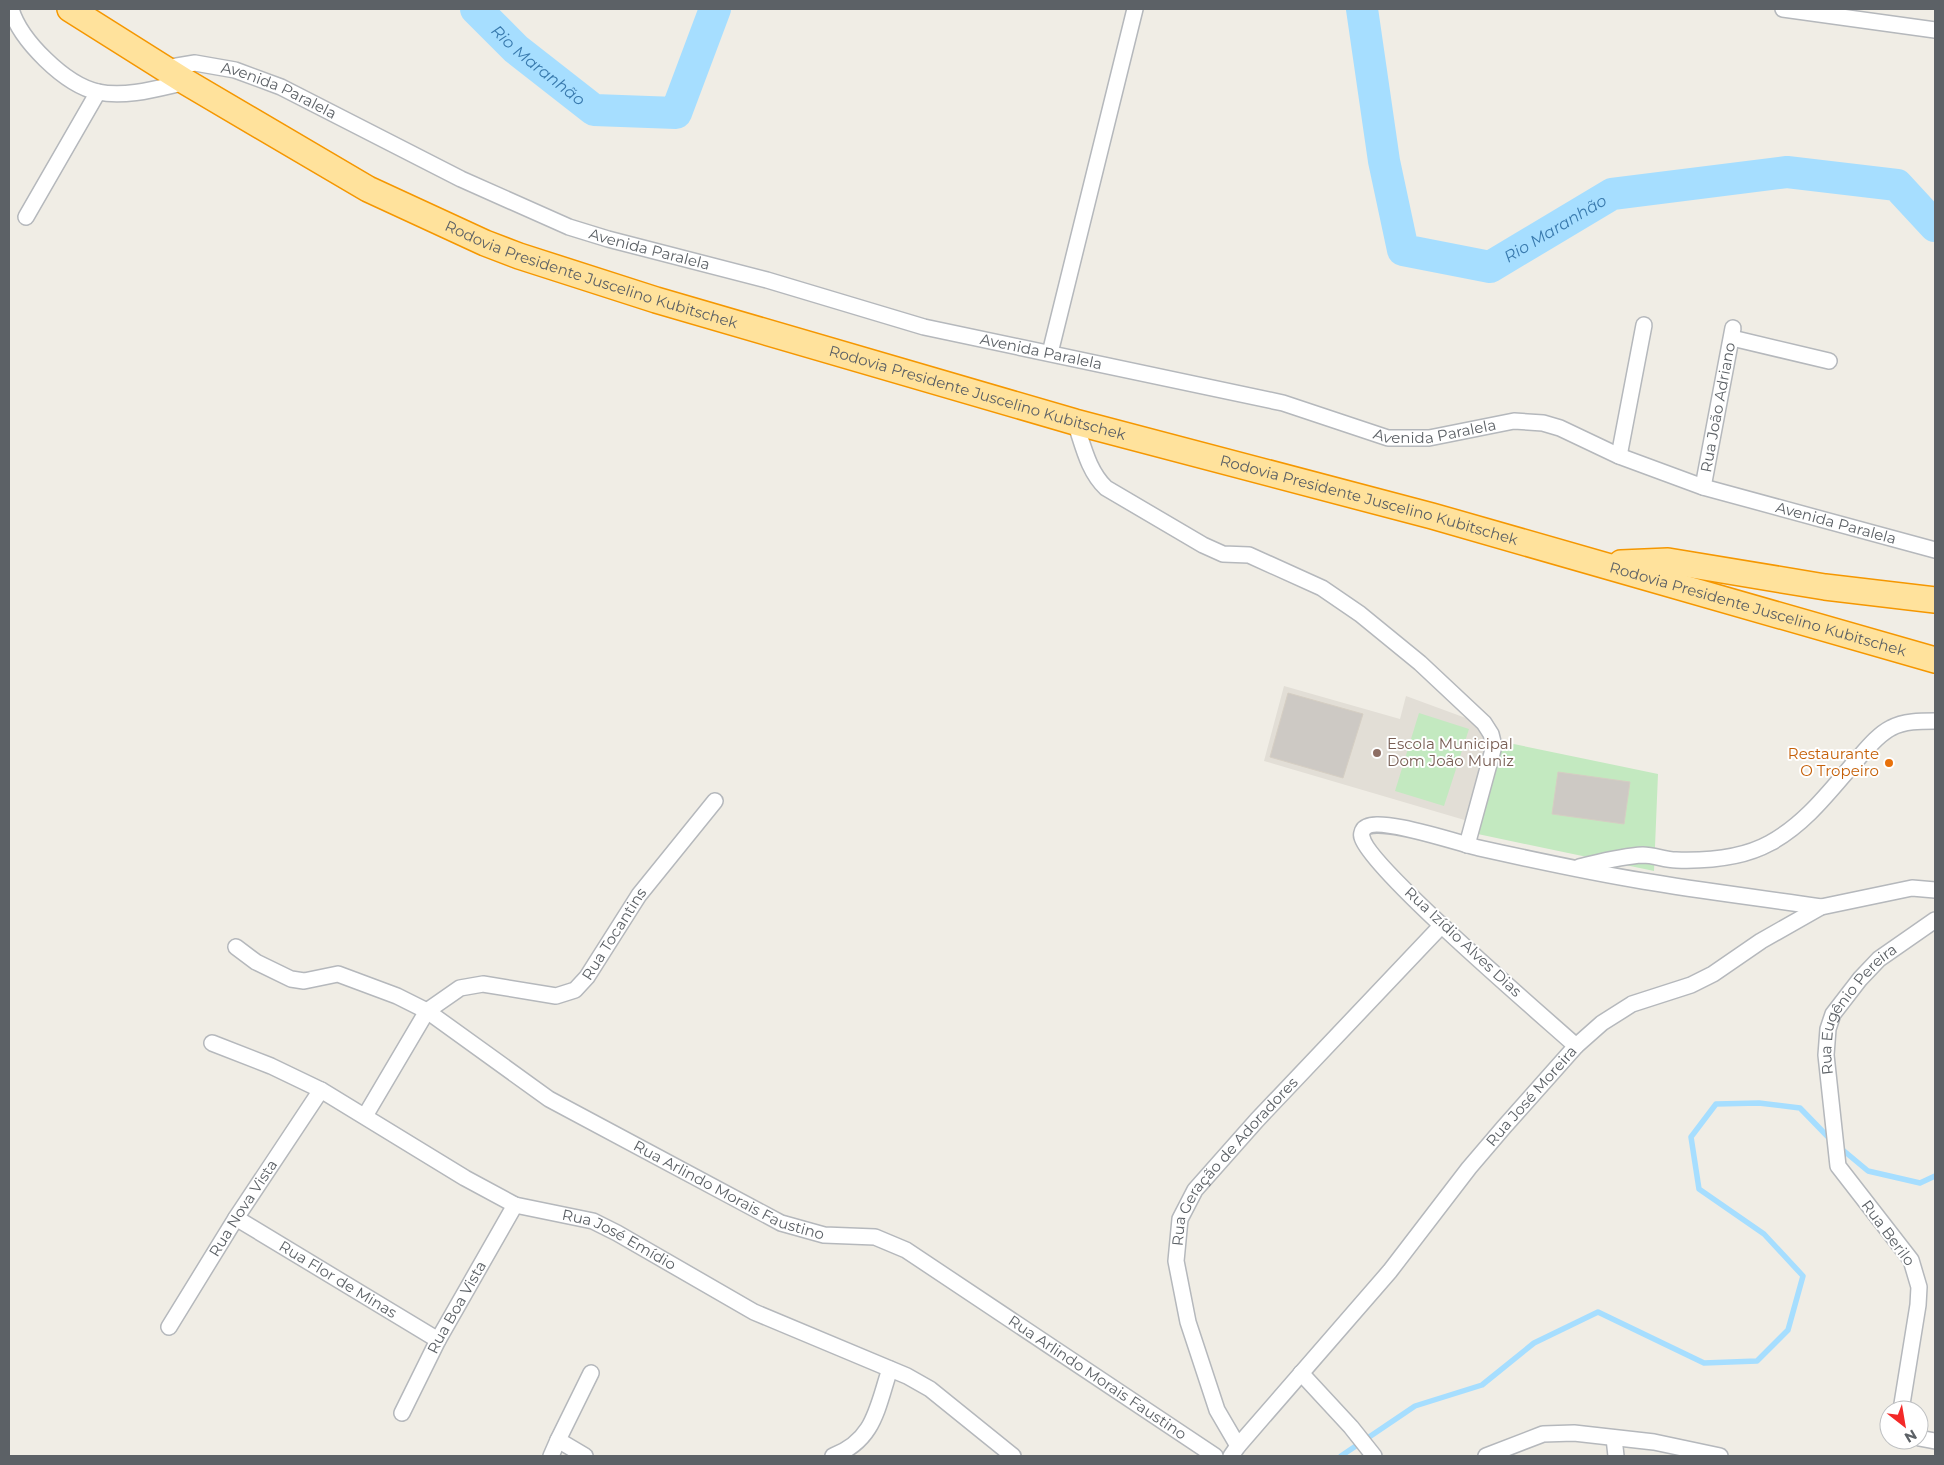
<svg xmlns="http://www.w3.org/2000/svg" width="1944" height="1465" font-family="Montserrat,sans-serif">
  <rect width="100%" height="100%" fill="#f0ede5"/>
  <path fill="#e2ded6" d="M1284,686L1400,719L1406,696L1474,721L1491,744L1468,821L1264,761Z"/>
  <path fill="#c3e9c0" d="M1419,713L1469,729L1444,806L1395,791Z
    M1499,741L1658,774L1654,871L1473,833Z"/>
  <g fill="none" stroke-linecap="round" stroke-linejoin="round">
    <path stroke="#a6deff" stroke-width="5.5" d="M1838,1146L1868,1171L1920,1183L1935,1176
      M1341,1456L1415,1406L1482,1385L1534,1343L1598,1312L1704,1363L1757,1361L1788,1330L1803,1276L1764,1234L1699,1189L1691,1137L1716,1104L1759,1103L1800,1108L1831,1140"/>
    <g stroke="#a6deff" stroke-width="32">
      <path id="s1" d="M476,9L516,49L594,110L676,113L715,9"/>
      <path id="s2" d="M1362,9L1384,161L1403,250L1490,267L1612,194L1787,172L1897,185L1935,226"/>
    </g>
  </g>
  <path fill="#cdc9c4" stroke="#d5cec3" d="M1288,693L1363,714L1343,778L1270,757Z
    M1558,772L1630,782L1624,824L1552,814Z"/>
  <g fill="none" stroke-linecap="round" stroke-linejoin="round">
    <defs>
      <g id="minor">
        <path d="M11,9C20,40 65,85 98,92C126,98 159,88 186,82"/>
        <path d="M1783,9L1935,30"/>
        <path id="s3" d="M165,68L195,63L235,70L281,87L461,179L569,227L608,239L767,280L924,327L1283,403L1388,438H1429L1514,421L1543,423L1560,428L1619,456L1703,487L1935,550"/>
        <path d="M26,217L98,92"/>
        <path d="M1732,338L1829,361"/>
        <path d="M1050,353L1135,9"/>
        <path d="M1075,422C1083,445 1088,471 1106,488L1203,545L1223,554L1249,555L1322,588L1360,614L1420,663L1484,723L1491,734L1494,746L1467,845"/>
        <path d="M1619,456L1644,325"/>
        <path id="s4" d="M1703,487L1733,328"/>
        <path d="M1579,867C1600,862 1621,856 1643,855C1654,855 1665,860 1676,860C1707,861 1743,858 1770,843C1805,824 1829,792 1855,762C1865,751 1877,735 1891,728C1904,721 1920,721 1935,721"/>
        <path id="s5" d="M236,947L256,962L291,979L304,981L338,974L397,996L427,1011L549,1099L781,1223L824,1235L875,1237L906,1250L1215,1456"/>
        <path id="s6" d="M212,1043L271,1066L321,1090L465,1178L515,1205L593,1221L617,1233L754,1312L907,1376L930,1389L1013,1456"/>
        <path d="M1576,1046C1544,1017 1367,866 1362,837C1361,836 1362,831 1363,830C1372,813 1461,844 1479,848C1533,860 1588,872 1643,881C1702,891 1761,898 1821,907"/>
        <path id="s7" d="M365,1116L427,1011L460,988L483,984L556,996L575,990L587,977L639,895L715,801"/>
        <path id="s8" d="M236,1218L438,1340"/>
        <path id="s9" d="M169,1327L236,1218L321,1090"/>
        <path d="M1301,1373L1351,1427L1374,1456"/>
        <path id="s10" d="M1901,1410L1918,1305L1919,1287L1911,1260L1838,1166L1826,1055L1828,1029L1833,1014L1860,979L1879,959L1935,920"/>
        <path id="s11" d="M402,1413L438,1340L515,1205"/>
        <path d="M1614,1438L1616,1456"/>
        <path d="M1919,1438L1935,1441"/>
        <path id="s12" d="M1238,1446L1217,1410L1188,1322L1176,1261L1180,1219L1195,1190L1257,1120L1442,925"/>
        <path d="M551,1456L558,1440"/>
        <path d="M585,1456L558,1440L591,1373"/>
        <path d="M833,1456C875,1440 877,1407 890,1369"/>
        <path id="s13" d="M1231,1456L1238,1446L1390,1271L1469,1168L1504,1127L1576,1046L1602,1023L1632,1004L1691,985L1713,974L1761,941L1821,907L1912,888L1935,890"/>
        <path d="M1486,1456L1543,1434L1574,1433L1654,1442L1720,1456"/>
      </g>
      <g id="trunk">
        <path id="s14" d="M70,9L186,82L368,189L485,243L519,256L656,300L1075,422L1432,516L1935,660"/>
        <path d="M1621,563L1668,561L1825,587L1935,600"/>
      </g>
    </defs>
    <use href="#minor" stroke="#b5b8bc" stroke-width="18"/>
    <use href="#trunk" stroke="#f59700" stroke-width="28"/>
    <use href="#minor" stroke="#fff" stroke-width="15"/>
    <use href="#trunk" stroke="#ffe29c" stroke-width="25"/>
  </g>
  <circle fill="#8d6e63" stroke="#fff" stroke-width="2" cx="1377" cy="753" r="5"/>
  <circle fill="#e8710a" stroke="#fff" stroke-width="2" cx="1889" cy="763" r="5"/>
  <g text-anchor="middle" stroke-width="4" stroke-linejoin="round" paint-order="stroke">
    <g font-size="15" fill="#5c6166" stroke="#fff">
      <text dy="5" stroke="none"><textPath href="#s3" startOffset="119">Avenida Paralela</textPath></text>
      <text dy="5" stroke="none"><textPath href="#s3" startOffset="524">Avenida Paralela</textPath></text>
      <text dy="5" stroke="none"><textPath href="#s14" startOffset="588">Rodovia Presidente Juscelino Kubitschek</textPath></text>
      <text dy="5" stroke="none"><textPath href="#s3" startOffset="929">Avenida Paralela</textPath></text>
      <text dy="5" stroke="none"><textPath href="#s14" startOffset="992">Rodovia Presidente Juscelino Kubitschek</textPath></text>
      <text dy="5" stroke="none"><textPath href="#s4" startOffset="81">Rua João Adriano</textPath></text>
      <text dy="5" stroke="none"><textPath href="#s3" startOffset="1334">Avenida Paralela</textPath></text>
      <text dy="5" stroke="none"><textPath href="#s14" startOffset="1398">Rodovia Presidente Juscelino Kubitschek</textPath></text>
      <text dy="5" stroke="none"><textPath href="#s3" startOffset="1754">Avenida Paralela</textPath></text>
      <text dy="5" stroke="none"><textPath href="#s14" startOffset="1802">Rodovia Presidente Juscelino Kubitschek</textPath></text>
      <text dy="5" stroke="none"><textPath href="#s7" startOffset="348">Rua Tocantins</textPath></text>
      <text transform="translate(1463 942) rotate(43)" y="5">Rua Izídio Alves Dias</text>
      <text dy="5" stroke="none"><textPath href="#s10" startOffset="440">Rua Eugênio Pereira</textPath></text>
      <text dy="5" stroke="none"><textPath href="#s13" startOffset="469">Rua José Moreira</textPath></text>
      <text dy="5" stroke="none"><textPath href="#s12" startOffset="316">Rua Geração de Adoradores</textPath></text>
      <text dy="5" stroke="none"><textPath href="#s5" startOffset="561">Rua Arlindo Morais Faustino</textPath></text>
      <text dy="5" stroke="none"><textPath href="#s9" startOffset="140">Rua Nova Vista</textPath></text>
      <text transform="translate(1888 1233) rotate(53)" y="5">Rua Berilo</text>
      <text dy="5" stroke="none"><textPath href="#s6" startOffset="455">Rua José Emídio</textPath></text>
      <text dy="5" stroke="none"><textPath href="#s8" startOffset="119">Rua Flor de Minas</textPath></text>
      <text dy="5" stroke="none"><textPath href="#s11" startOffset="119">Rua Boa Vista</textPath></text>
      <text dy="5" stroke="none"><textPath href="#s5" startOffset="981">Rua Arlindo Morais Faustino</textPath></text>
    </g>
    <g font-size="15" fill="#785e54" stroke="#fff" text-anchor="start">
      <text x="1387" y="749">Escola Municipal<tspan x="1387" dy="17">Dom João Muniz</tspan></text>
    </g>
    <g font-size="15" fill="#c56008" stroke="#fff" text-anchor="end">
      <text x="1879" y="759">Restaurante<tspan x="1879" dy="17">O Tropeiro</tspan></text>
    </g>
    <g font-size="16" font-style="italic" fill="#397aae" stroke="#fff">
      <text dy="6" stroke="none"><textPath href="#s1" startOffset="84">Rio Maranhão</textPath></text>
      <text dy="6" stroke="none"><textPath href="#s2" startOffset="409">Rio Maranhão</textPath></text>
    </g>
  </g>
  <rect width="1944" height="1465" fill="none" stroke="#5c6166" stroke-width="20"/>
  <g transform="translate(1904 1425) rotate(149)"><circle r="24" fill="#ffffff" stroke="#bec0c2"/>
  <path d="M0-4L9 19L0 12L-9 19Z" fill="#f32928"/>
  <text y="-8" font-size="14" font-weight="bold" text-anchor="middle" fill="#5c6166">N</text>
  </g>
</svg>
